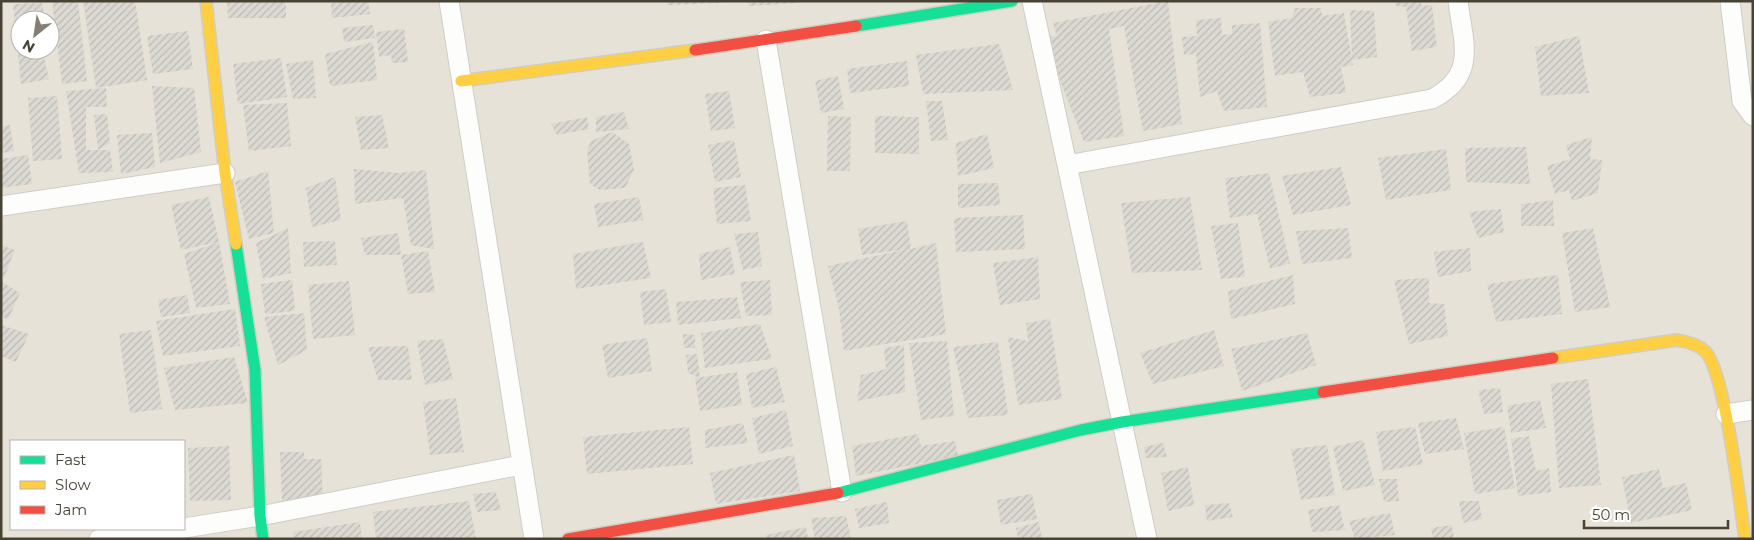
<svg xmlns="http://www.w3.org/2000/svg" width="1754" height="540" font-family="Montserrat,sans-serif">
  <defs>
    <pattern id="building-hatch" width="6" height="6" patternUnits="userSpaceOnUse" patternTransform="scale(1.25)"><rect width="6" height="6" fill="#dbd9d2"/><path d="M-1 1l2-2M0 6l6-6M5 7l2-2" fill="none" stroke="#bdbbb5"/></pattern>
  </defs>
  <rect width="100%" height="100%" fill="#f2f0ea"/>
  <path fill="#e6e2d7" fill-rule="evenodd" d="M1,1H1753V539H1ZM20,20H50V50H20ZM11,441H184V529H11Z"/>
  <path fill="url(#building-hatch)" d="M52,1H78L87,81L62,84Z
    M83,1H135L147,80L96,88Z
    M227,1H286V18H228Z
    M354,1H368L370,14L332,18L331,3Z
    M667,1H722V3L668,5Z
    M748,1H797V3L749,6Z
    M1168,1L1182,124L1143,131L1124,26L1109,29L1124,136L1084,142L1052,59L1047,36L1057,37L1053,23Z
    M1395,1H1420L1422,6L1432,5L1437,47L1412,51L1406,7L1396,6Z
    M42,3L45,20H20V50H42L49,79L21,84L13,4Z
    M1295,8H1321L1322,16L1344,13L1352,60L1350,10L1374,11L1377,57L1352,60L1353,65L1341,67L1346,93L1310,97L1303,72L1275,76L1268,22L1292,18Z
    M1221,18L1222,35L1232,34V25L1260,23L1267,107L1224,111L1217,91L1200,97L1196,54L1184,55L1182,37L1197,36L1196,20Z
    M373,25L375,38L344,42L342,28Z
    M404,29L408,62L392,63L391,55L379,57L376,32Z
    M188,31L193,69L153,74L147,36Z
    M1579,36L1589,93L1541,96L1535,47Z
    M373,42L377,80L330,86L325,54Z
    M999,44L1013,90L923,94L916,55Z
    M281,58L287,97L238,104L233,64Z
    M313,60L316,98L293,99L286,64Z
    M907,61L909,86L850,93L847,69Z
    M838,76L844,109L821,113L815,81Z
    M152,86L194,88L201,152L160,163Z
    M106,88L107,107H86V150H110L113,172L79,173L66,91Z
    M729,91L735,128L711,131L705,94Z
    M57,96L62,159L33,161L28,98Z
    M926,101H942L948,140L931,141Z
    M287,103L291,146L249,151L243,105Z
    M624,112L629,129L596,132V117Z
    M107,114L110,143L98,150L94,115Z
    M382,115L389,148L361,150L355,117Z
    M828,116L851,117L850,171H827Z
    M875,116L919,117V154L875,153Z
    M587,117L589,129L557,135L551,124Z
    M10,125L14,151L1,153V127Z
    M612,132L629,144L634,170L625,188L600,190L590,184L587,151L591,141Z
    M152,133L155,167L121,174L117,135Z
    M987,134L994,168L958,176L956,143Z
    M1592,137L1590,159L1602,160L1598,193L1572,201L1569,190L1555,194L1547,166L1570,159L1566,145Z
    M734,140L741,177L715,182L708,145Z
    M1526,147L1530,184L1466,182L1465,148Z
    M1446,149L1451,190L1386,200L1378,158Z
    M28,155L32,184L1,188V159Z
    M1341,167L1351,205L1293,215L1282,176Z
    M354,169L399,173L426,170L434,249L411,245L403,198L355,204Z
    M268,171L274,233L249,239L235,182Z
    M1269,173L1290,263L1270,269L1257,214L1230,218L1225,178Z
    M335,177L341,220L312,227L306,188Z
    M998,183L1000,205L958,208V184Z
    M745,185L751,221L717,224L713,188Z
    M209,197L219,242L230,304L196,308L184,254L219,242L181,250L171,205Z
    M639,197L643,220L598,227L594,204Z
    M1190,197L1202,270L1132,273L1121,203Z
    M1553,200L1554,226H1521V204Z
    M1501,209L1504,232L1478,238L1469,212Z
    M1023,215L1025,249L956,252L954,218Z
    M907,221L911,249L936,243L946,334L844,351L839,309L828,266L908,249L862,255L858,229Z
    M1238,223L1245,277L1221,279L1211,226Z
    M288,228L291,273L263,279L256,243Z
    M1348,228L1352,258L1302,264L1296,231Z
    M1593,228L1610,307L1575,312L1562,233Z
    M758,232L762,266L743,270L734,234Z
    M398,233L401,255H365L361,238Z
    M335,241L337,265L304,267L303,242Z
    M643,242L651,278L576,289L573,254Z
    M1,245L15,250L2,282L20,293L8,320L1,316Z
    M730,247L735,274L701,280L699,254Z
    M1470,248L1471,271L1438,277L1434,252Z
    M428,251L435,292L408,294L401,255Z
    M1038,257L1040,299L1000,305L993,263Z
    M1293,275L1295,304L1231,319L1228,291Z
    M1558,275L1562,314L1496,322L1487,284Z
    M1429,278V303L1444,304L1448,336L1409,344L1394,280Z
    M292,280L295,311L265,314L261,284Z
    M770,280L772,315L746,316L740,282Z
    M349,281L355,335L313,339L308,285Z
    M666,289L671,322L644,325L640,292Z
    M187,295L190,313L161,317L158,300Z
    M737,297L741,318L678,325L676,302Z
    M235,309L240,346L163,356L156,321Z
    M304,313L307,350L278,365L264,317Z
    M1050,319L1062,399L1018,405L1008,337L1028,341L1026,323Z
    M760,324L772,359L705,368L701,333Z
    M1,325L29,334L16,362L1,356Z
    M151,330L162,409L130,413L119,334Z
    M1214,330L1224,366L1153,384L1140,353Z
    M1307,333L1316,365L1242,391L1231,349Z
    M683,334L695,335V348H684Z
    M647,338L652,371L608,378L602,345Z
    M443,339L453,379L425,385L417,341Z
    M947,341L954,416L921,420L909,343Z
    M998,342L1008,415L968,418L953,347Z
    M904,345L905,392L857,401L861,375L886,369L884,348Z
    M408,346L412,380H378L368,347Z
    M697,354L700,378L688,373L686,355Z
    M234,357L248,403L175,410L164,368Z
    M776,367L785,402L752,408L746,374Z
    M737,372L742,405L700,411L695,378Z
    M1588,379L1601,485L1559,488L1551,384Z
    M1500,388L1503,412L1484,414L1478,390Z
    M456,398L464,452L430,455L423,402Z
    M1540,400L1546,428L1511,433L1507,406Z
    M786,410L793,446L759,454L752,418Z
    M1456,418L1464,449L1425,454L1418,423Z
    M743,423L748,443L705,448V430Z
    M689,427L693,464L587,474L583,437Z
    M1415,427L1423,464L1383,471L1376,432Z
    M1504,427L1515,488L1475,494L1464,433Z
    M918,434L921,446L955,441L958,456L856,476L852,446Z
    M1529,436L1536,471L1549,468L1551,492L1518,496L1511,439Z
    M1363,440L1375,485L1343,491L1333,447Z
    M1163,443L1167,457L1146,458L1144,447Z
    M1327,445L1335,495L1301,500L1291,449Z
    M229,446L231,500L190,501L188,448Z
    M280,452H304V459H321L323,500L282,501Z
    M794,455L800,491L716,504L710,473Z
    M1188,467L1194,505L1168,511L1161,473Z
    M1659,469L1663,488L1686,483L1692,510L1631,523L1622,477Z
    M1379,479H1397L1399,501L1384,502Z
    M496,492L501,510L477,512L473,494Z
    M1032,494L1037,519L1001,525L997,500Z
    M469,501L476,539H376L373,512Z
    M1459,501H1479L1482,519L1463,523Z
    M887,502L889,523L859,528L855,509Z
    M1229,503L1233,517L1207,521L1205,505Z
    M1339,505L1345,530L1312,532L1308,510Z
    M1390,513L1395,535L1355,539L1349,521Z
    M846,516L851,539H815L811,518Z
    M360,522L362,539H294L293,532Z
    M1039,522L1042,539H1018L1016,528Z
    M1452,525L1454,539H1433L1431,528Z
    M806,527L808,539H767L766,535Z"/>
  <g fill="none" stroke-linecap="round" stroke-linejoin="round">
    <defs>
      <path id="street" d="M449,1L534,539
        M1032,1L1147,539
        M1730,1L1742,101L1753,116
        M766,40L842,492
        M1067,165L1432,99C1478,75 1463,43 1458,1
        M1,206L225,173
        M1726,414L1753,410
        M184,528L260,516L521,465
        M99,539L129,537L180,529"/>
      <path id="fast" d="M856,26L1012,1
        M236,244L255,370L260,516L263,539
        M838,493L1081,430L1122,422L1323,392"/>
      <path id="slow" d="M206,1L225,173L236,244
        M461,81L695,50
        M1553,358L1677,340C1687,342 1697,344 1705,351C1725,371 1740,505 1745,539"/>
      <path id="jam" d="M695,50L856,26
        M1323,392L1553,358
        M568,539L838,493"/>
    </defs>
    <use href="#street" stroke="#d0cdc7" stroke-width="21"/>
    <use href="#fast" stroke="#d1cec0" stroke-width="14"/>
    <use href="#slow" stroke="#d1cec0" stroke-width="14"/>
    <use href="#jam" stroke="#d1cec0" stroke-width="14"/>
    <use href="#street" stroke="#fdfdfc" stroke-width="19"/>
    <use href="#fast" stroke="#16e098" stroke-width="11"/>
    <use href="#slow" stroke="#ffcf43" stroke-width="11"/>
    <use href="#jam" stroke="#f24e42" stroke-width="11"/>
  </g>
  <rect width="1754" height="540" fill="none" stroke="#484235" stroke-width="5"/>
  <rect x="10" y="440" width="175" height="90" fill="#ffffff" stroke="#b6b3ae"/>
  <rect x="20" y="456" width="25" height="8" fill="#16e098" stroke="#b6b3ae"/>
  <text x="55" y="465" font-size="15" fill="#484235">Fast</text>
  <rect x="20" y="481" width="25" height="8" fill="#ffcf43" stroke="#b6b3ae"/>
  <text x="55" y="490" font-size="15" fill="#484235">Slow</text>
  <rect x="20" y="506" width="25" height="8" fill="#f24e42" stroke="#b6b3ae"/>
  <text x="55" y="515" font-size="15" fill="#484235">Jam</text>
  <g transform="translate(35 35) rotate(210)"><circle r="24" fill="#ffffff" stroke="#b6b3ae"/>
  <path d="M0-4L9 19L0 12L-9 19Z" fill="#847f74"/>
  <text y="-8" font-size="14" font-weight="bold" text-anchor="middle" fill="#484235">N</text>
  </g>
  <path d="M1584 520v8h144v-8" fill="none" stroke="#484235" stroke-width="2.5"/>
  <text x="1592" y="520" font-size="15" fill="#484235" stroke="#ffffff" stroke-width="4" paint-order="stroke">50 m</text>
</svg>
